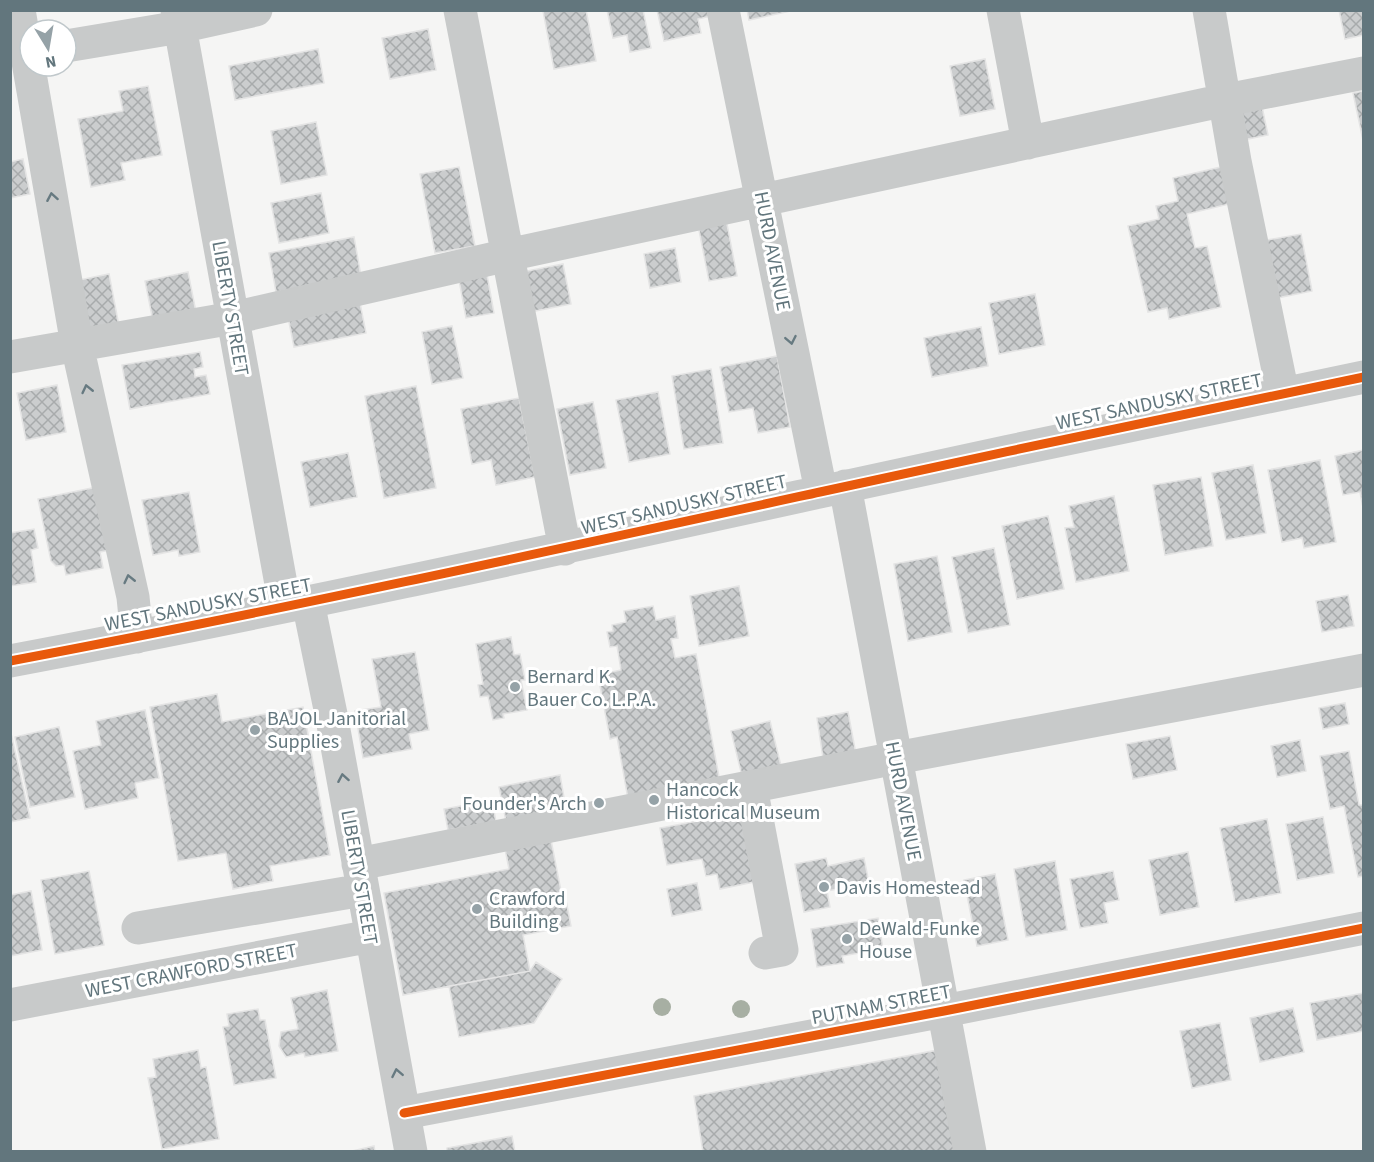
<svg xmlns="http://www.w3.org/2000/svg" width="1374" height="1162" font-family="'Source Sans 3',sans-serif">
  <defs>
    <pattern id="building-cross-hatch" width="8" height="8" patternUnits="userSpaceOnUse" patternTransform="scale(1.5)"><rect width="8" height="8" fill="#cbcdce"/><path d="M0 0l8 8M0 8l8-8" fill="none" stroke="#a8abac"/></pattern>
  </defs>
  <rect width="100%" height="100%" fill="#f5f5f4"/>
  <path fill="url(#building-cross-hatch)" stroke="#e4e4e4" stroke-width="1.5" d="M586,10L596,61L554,69L543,11Z
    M607,10H643L651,48L630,52L627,35L613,38Z
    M657,10H714L715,15L698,19L701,33L664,41Z
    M747,10H795L749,20Z
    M1339,10H1364V35L1345,39Z
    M428,29L436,70L390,79L382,38Z
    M318,49L324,83L235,100L229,66Z
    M985,59L995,109L960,116L950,66Z
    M148,86L162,155L121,163L125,180L91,187L78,119L123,111L119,91Z
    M1364,91V145L1353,93Z
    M1261,102L1268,135L1243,140L1236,107Z
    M316,122L327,175L281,184L271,131Z
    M23,159L30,194L10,198V162Z
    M459,167L475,246L435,253L420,174Z
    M1221,167L1229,204L1187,214L1195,248L1207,246L1221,307L1169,319L1167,308L1148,312L1128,226L1159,219L1156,206L1178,201L1173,178Z
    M321,193L329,233L279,243L271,203Z
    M726,219L737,276L709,281L698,225Z
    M1301,234L1312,291L1272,299L1261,241Z
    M354,237L361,276L276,292L269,253Z
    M675,248L681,282L650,288L644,254Z
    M563,264L571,304L530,312L522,272Z
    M188,272L196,312L153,321L145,281Z
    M109,274L119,326L89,332L79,280Z
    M487,275L494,313L466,318L459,280Z
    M1035,294L1045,345L999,354L989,303Z
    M360,303L366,333L294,347L288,317Z
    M452,326L463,378L432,384L422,332Z
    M981,327L988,366L932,377L924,338Z
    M200,352L203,367L194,369L195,377L206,375L210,394L130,409L122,365Z
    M777,356L790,427L758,433L753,408L729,412L720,367Z
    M711,369L723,443L684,449L672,376Z
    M57,385L66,432L26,440L17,393Z
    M416,386L436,488L384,498L365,396Z
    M658,392L670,454L629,462L616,400Z
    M519,398L535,477L496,485L491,460L472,464L461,409Z
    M593,402L606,468L570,475L557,409Z
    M1364,450V513L1360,492L1343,495L1335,456Z
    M348,453L357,497L310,507L301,462Z
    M1320,460L1336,542L1304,548L1302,538L1282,542L1268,470Z
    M1253,465L1266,533L1226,540L1212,473Z
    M1201,477L1213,546L1165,555L1153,485Z
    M102,486L115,549L100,552L103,568L66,575L64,565L56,566L51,561L38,499Z
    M189,492L200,552L179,556L178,550L153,555L142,500Z
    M1114,496L1129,571L1076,582L1065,528L1074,527L1069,506Z
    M1048,516L1064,589L1017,599L1002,526Z
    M34,529L38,548L31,550L36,582L10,586V533Z
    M994,548L1010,625L968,633L952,557Z
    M937,556L952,632L908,641L894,564Z
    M739,586L749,636L699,646L690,596Z
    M1348,595L1354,626L1322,632L1316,601Z
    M653,606L656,620L675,616L678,638L671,639L675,658L696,654L720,782L628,799L617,737L610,739L598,675L621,670L617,646L610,647L607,632L613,631L612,625L626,622L624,611Z
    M511,637L514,655L520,654L525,680H521L527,710L503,714L504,718L493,720L488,696L480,697L478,685L483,684L476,644Z
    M415,652L429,730L409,734L412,749L363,758L355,711L381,707L372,659Z
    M217,694L222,722L303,707L330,855L270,866L273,881L233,889L226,853L178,861L150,707Z
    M1345,703L1349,724L1323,729L1319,708Z
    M145,710L159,778L135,783L138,798L85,809L73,751L101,745L96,721Z
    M848,712L856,754L823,758L817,718Z
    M770,721L782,770L743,780L731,731Z
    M59,727L75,797L30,807L15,737Z
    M10,729L30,818L10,822Z
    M1170,736L1177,770L1133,779L1126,744Z
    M1300,740L1306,771L1277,777L1271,746Z
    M1349,751L1359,805H1364V876L1358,877L1344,806L1330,809L1320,756Z
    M560,775L566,809L506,821L499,787Z
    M492,800L496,822L448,830L444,809Z
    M749,802L764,880L720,889L717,874L706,876L702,859L667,865L660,828L703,820L701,811Z
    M1323,817L1334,873L1297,880L1286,824Z
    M1267,819L1281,893L1235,902L1220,828Z
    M551,840L561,891L564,890L571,926L523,935L530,971L403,995L384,893L509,869L505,849Z
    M1188,852L1199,907L1160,915L1149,860Z
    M826,858L828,866L864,858L869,883L827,891L830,907L804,912L795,864Z
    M1055,861L1067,930L1026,937L1014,869Z
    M89,871L104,945L55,954L41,880Z
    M1113,871L1119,900L1104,903L1108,923L1080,928L1070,879Z
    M995,874L1008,940L977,946L964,880Z
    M697,883L702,910L672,916L667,889Z
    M31,891L42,950L10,956V895Z
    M878,918L883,949L842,956L844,963L817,967L811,929Z
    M536,962L562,979L534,1023L459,1037L449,986L530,971Z
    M327,990L338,1051L305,1057L304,1053L286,1057L279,1046L281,1032L298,1029L291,998Z
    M1364,993V1031L1317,1040L1310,1003Z
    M1293,1008L1304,1052L1260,1062L1250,1018Z
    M258,1009L260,1020H265L276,1078L234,1085L223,1027L229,1026L227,1014Z
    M1220,1023L1231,1080L1192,1088L1180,1031Z
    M198,1050L201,1068L206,1067L219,1139L162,1149L148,1078L156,1077L153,1059Z
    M938,1050L956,1152H703L694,1096Z
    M512,1136L515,1152H447V1148Z
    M374,1146L375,1152H348Z"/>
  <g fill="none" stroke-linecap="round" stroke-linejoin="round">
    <path stroke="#c8caca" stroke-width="33" d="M19,10L77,345L133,597L137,637
      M177,10L285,606
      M460,10L565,549
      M723,10L821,491
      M1003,10L1028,143
      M1209,10L1235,161L1283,394
      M66,46L180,27L256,10
      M10,357L233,318L508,255L1216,102L1364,73
      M845,486L970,1152
      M308,602L332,719L411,1152
      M10,661C281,610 550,551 820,492C1001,452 1182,415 1364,377
      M751,787L782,950L765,953
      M358,864L896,758L1364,670
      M138,928L363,890
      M10,1005L371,936
      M404,1113L944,1011L1364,928"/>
    <defs>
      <path id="cycleway" d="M10,661C281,610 550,551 820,492C1001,452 1182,415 1364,377
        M404,1113L944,1011L1364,928"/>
    </defs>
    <use href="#cycleway" stroke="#fff" stroke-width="13"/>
    <use href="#cycleway" stroke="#e8590c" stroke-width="9"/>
  </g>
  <g fill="#a7afa3">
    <circle cx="662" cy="1007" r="9"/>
    <circle cx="741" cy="1009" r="9"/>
  </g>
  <defs><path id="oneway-chevron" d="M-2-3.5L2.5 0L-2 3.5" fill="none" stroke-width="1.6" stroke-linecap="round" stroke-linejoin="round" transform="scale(1.5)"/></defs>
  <g stroke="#677a81">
    <use href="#oneway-chevron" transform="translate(52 197) rotate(-100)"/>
    <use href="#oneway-chevron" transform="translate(791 340) rotate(79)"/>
    <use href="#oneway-chevron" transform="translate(87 389) rotate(-103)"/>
    <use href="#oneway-chevron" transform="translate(129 579) rotate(-103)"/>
    <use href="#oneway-chevron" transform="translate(343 778) rotate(-100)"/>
    <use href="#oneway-chevron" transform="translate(397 1073) rotate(-101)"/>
  </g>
  <g fill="#95a2a7" stroke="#fff" stroke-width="2">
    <circle cx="515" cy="687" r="6"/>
    <circle cx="255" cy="730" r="6"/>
    <circle cx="654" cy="800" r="6"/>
    <circle cx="599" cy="803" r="6"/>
    <circle cx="824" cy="887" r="6"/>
    <circle cx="477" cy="909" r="6"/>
    <circle cx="847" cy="939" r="6"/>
  </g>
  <g text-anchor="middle" stroke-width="6" stroke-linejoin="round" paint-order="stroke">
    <g font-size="20" fill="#62767d" stroke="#fff">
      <text transform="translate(773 251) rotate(79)" y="7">HURD AVENUE</text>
      <text transform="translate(231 308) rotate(80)" y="7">LIBERTY STREET</text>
      <text transform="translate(1159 401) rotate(-12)" y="7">WEST SANDUSKY STREET</text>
      <text transform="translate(684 504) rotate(-13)" y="7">WEST SANDUSKY STREET</text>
      <text transform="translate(208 604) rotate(-11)" y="7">WEST SANDUSKY STREET</text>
      <text transform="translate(904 801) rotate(79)" y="7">HURD AVENUE</text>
      <text transform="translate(360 877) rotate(80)" y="7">LIBERTY STREET</text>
      <text transform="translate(191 970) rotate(-11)" y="7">WEST CRAWFORD STREET</text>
      <text transform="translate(881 1004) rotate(-11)" y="7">PUTNAM STREET</text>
    </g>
    <g font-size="20" fill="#62767d" stroke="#fff" text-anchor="start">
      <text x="527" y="683">Bernard K.<tspan x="527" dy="23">Bauer Co. L.P.A.</tspan></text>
      <text x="267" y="725">BAJOL Janitorial<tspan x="267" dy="23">Supplies</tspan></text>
      <text x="666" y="796">Hancock<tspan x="666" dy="23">Historical Museum</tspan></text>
      <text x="587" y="810" text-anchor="end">Founder's Arch</text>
      <text x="836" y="894">Davis Homestead</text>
      <text x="489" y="905">Crawford<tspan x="489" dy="23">Building</tspan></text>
      <text x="859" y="935">DeWald-Funke<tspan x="859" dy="23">House</tspan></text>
    </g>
  </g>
  <rect width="1374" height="1162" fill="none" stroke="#62767d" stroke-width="24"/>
  <g transform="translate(48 48) rotate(169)"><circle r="28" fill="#ffffff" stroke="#c0c8cb" stroke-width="1.5"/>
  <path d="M0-4.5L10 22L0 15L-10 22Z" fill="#95a2a7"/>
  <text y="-9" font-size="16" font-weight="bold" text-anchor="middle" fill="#62767d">N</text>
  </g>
</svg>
